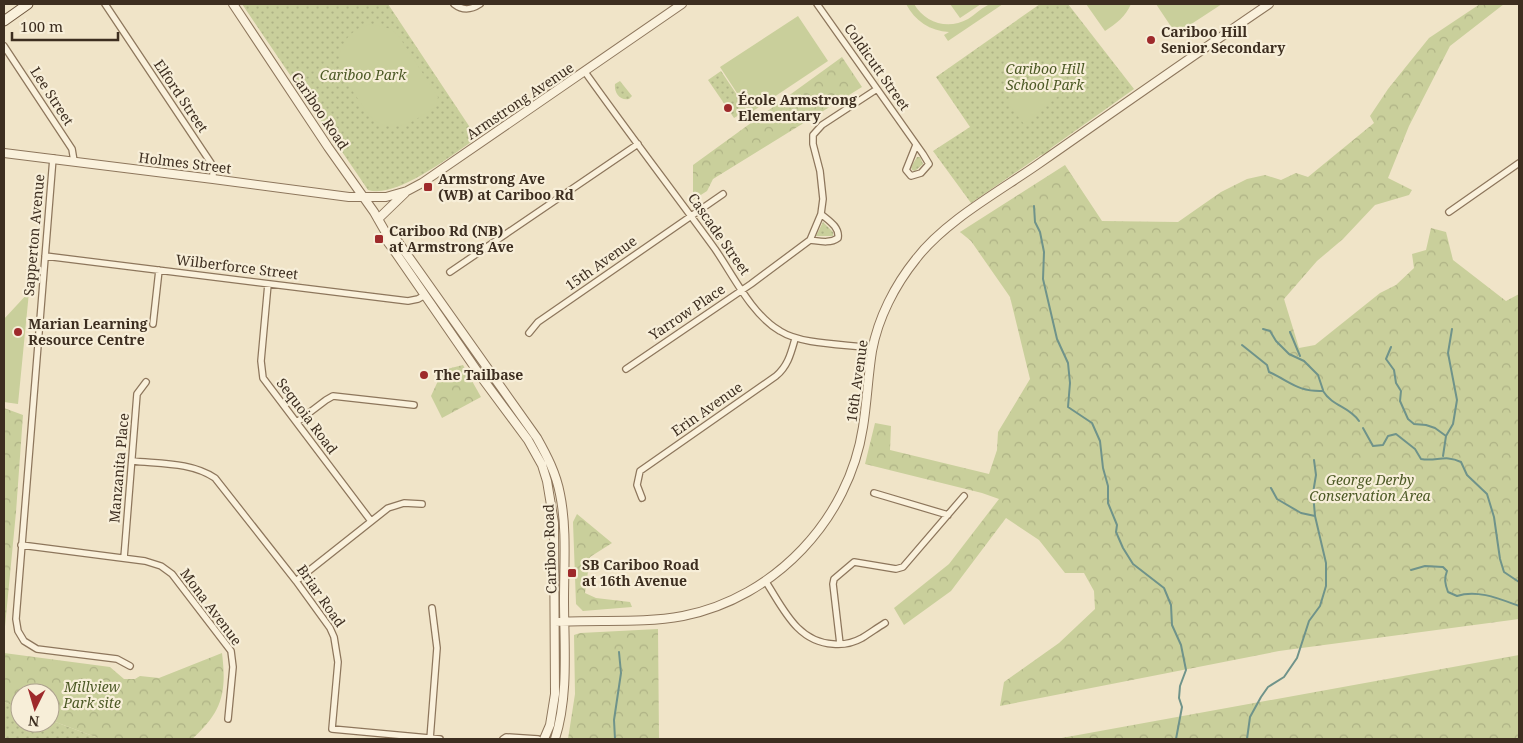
<svg xmlns="http://www.w3.org/2000/svg" width="1523" height="743" font-family="'Noto Serif',serif">
  <defs>
    <pattern id="green-dots" width="8" height="8" patternUnits="userSpaceOnUse" patternTransform="scale(1.25)"><rect width="8" height="8" fill="#c9cf9b"/><path d="M2 2h.1M6 6h.1" fill="none" stroke="#aeb285" stroke-width="1.8" stroke-linecap="round"/></pattern>
    <pattern id="forest-crowns" width="20" height="18" patternUnits="userSpaceOnUse" patternTransform="scale(1.25)"><rect width="20" height="18" fill="#c9cf9b"/><path d="M2 6a3 3 0 1 1 6 0M12 15a3 3 0 1 1 6 0" fill="none" stroke="#aeb285"/></pattern>
  </defs>
  <rect width="100%" height="100%" fill="#f0e4c8"/>
  <path fill="url(#green-dots)" d="M242,4H388L477,138C453,154 397,199 368,190Z
    M1040,4H1068L1134,89L1051,148L1046,154L1041,155L971,203L933,151L970,127L936,77Z
    M721,71L747,110L734,118L708,80Z
    M620,81L632,96L629,99C619,101 614,92 615,84Z
    M917,157H920L923,164L915,171L912,170L911,167Z
    M823,222L833,232V236H816Z
    M4,702L20,709V723H50V720L101,739H4Z"/>
  <path fill="url(#forest-crowns)" d="M1480,4H1504L1450,46L1409,126L1388,178L1412,190L1409,195L1375,205L1343,239L1317,261L1284,299L1299,348L1315,345L1380,293L1396,285L1414,268L1412,254L1426,250L1431,228L1446,232L1453,260L1506,301L1519,294V619L1279,651L1000,706L1004,682L1059,643L1095,609L1094,591L1084,573H1065L1039,540L1006,518L951,591L904,625L894,608L949,564L999,499L982,493L865,464L875,423L891,426L890,450L989,474L997,450L998,432L1030,379L1010,297L971,241L960,232L1065,165L1102,221L1178,222L1221,192L1247,179L1265,175L1281,180L1296,173L1308,177L1374,123L1370,116L1388,89L1429,38Z
    M842,57L862,87L713,179L707,191L693,200V165Z
    M463,365L481,397L442,418L431,396L443,370Z
    M4,408L23,415L16,512L4,637Z
    M577,514L612,543L590,557L585,593L596,598L630,602L632,607L583,611L576,604L573,522Z
    M658,629L659,739H568L575,694L574,635L580,633Z
    M4,653L110,667L124,679H135L140,676L159,678L222,653C227,693 222,712 192,739H101L50,720V693H20V709L4,702Z
    M1519,655V739H1056Z"/>
  <path fill="#c9cf9b" d="M906,4H914C925,23 948,30 968,19C975,15 983,6 991,4C994,3 999,4 1003,4L948,41L944,35L949,32C930,31 915,21 906,4Z
    M950,4H981L960,18Z
    M1086,4H1131C1126,16 1116,24 1105,31Z
    M1156,4H1222L1176,34Z
    M798,16L828,61L750,113L720,67Z
    M371,24L391,29L398,35L438,97L436,107C422,115 406,129 388,126C373,124 366,110 358,99C353,91 347,84 343,76C332,53 347,29 371,24Z
    M1051,65H1053L1070,85L1069,87L1024,124L1007,102Z
    M1076,68L1087,81L1079,88L1068,74Z
    M29,292L18,404L4,402V319Z"/>
  <g fill="none" stroke-linecap="round" stroke-linejoin="round">
    <path stroke="#6f938a" stroke-width="2" d="M1034,206L1035,222L1040,232L1044,252L1043,279L1057,339L1068,363L1070,383L1068,407L1092,423L1100,441L1103,468L1108,486V503L1117,525L1116,532L1123,548L1133,564L1164,588L1171,605L1172,625L1181,645L1186,670L1180,686L1179,698L1182,707L1176,739
      M1263,329L1270,331L1276,341L1289,354L1304,361L1318,375L1323,390
      M1290,332L1300,356
      M1242,345L1267,365L1269,372C1291,382 1298,392 1323,391C1333,407 1349,406 1359,421
      M1391,347L1386,359L1394,370L1396,383L1401,391L1400,401L1408,419L1414,424L1426,425L1435,428L1446,436
      M1363,428L1373,446L1383,445L1388,436L1396,434L1415,449L1421,459C1436,462 1445,454 1461,462L1467,475L1487,494L1494,517L1500,559L1504,572L1519,582
      M1443,456L1446,436L1453,424L1457,400L1448,353L1452,329
      M1271,488L1277,499L1301,513L1315,516
      M1411,570L1425,566L1443,567L1447,571C1444,579 1445,584 1448,592L1457,596C1477,589 1500,599 1519,606
      M615,739L614,720L621,673L619,652
      M1247,739L1250,717L1261,697L1268,687L1284,677L1297,658L1309,621L1320,606L1326,586V563L1315,516L1313,493L1316,475L1314,460"/>
    <defs>
      <path id="minor" d="M105,4L213,166V179
        M454,4C463,11 471,10 480,4
        M817,4L923,154L929,164L921,173L911,176L906,170L916,145
        M4,46L72,149L74,161
        M585,72C627,131 672,190 715,249C733,275 752,315 780,331C802,345 846,344 873,348
        M53,158L16,619L18,631L24,641L37,649L117,659L130,666
        M1449,212L1519,163
        M810,240C819,241 830,244 838,238C840,227 828,220 821,214
        M45,256L408,301L418,299L425,295
        M450,272L638,144
        M268,284L261,361L263,378L371,521
        M153,324L159,270
        M529,333L538,322L723,194
        M626,369L751,284L810,240L821,214L823,199L820,171L813,144V135L822,125L877,89
        M297,422L326,400L333,396L414,405
        M132,461C160,464 191,462 215,478L296,581L330,628L334,637L338,662L332,729L440,739
        M874,493L948,515
        M642,498L637,485L640,471L776,376C788,366 791,353 795,339
        M21,545L145,561L161,566L172,574L231,651L233,667L228,719
        M124,558L137,394L146,382
        M296,581L388,508L404,503L422,504
        M766,582C783,608 797,642 833,644C843,645 853,643 862,638C870,633 877,628 885,623
        M840,644L833,584L834,579L854,562L896,569L903,567L964,496
        M430,739L437,648L432,608
        M503,739L506,737L538,739"/>
      <path id="tertiary" d="M233,4L328,147L374,212L386,233L387,241L393,249L482,378L528,440L542,465L547,481L554,523L555,694L550,725L544,739
        M4,153L213,179L349,197H386L407,191L422,183L682,4
        M378,219L405,193
        M386,233L396,239L537,438C547,456 556,473 560,494C567,528 564,565 564,600C564,645 569,695 555,739
        M555,622C598,619 641,624 683,616C775,598 849,519 863,427C867,402 868,376 872,351C878,318 895,285 916,259C944,222 998,192 1037,165C1114,111 1191,57 1269,4"/>
      <path id="secondary" d="M4,21L28,4"/>
    </defs>
    <use href="#minor" stroke="#8d765c" stroke-width="8"/>
    <use href="#tertiary" stroke="#8d765c" stroke-width="10"/>
    <use href="#secondary" stroke="#6f573f" stroke-width="11"/>
    <use href="#minor" stroke="#faf1dc" stroke-width="5.5"/>
    <use href="#tertiary" stroke="#faf1dc" stroke-width="8"/>
    <use href="#secondary" stroke="#faf1dc" stroke-width="9"/>
  </g>
  <g fill="#9e2a2b" stroke="#f7eed8" stroke-width="2">
    <circle cx="1151" cy="40" r="5"/>
    <circle cx="728" cy="108" r="5"/>
    <rect x="423" y="182" width="10" height="10" rx="2.5"/>
    <rect x="374" y="234" width="10" height="10" rx="2.5"/>
    <circle cx="18" cy="332" r="5"/>
    <circle cx="424" cy="375" r="5"/>
    <rect x="567" y="568" width="10" height="10" rx="2.5"/>
  </g>
  <g text-anchor="middle" stroke-width="4.5" stroke-linejoin="round" paint-order="stroke">
    <g font-size="14" font-weight="bold" fill="#3d2e20" stroke="#f7eed8" text-anchor="start">
      <text x="1161" y="37">Cariboo Hill<tspan x="1161" dy="16">Senior Secondary</tspan></text>
      <text x="738" y="105">École Armstrong<tspan x="738" dy="16">Elementary</tspan></text>
      <text x="438" y="184">Armstrong Ave<tspan x="438" dy="16">(WB) at Cariboo Rd</tspan></text>
      <text x="389" y="236">Cariboo Rd (NB)<tspan x="389" dy="16">at Armstrong Ave</tspan></text>
      <text x="28" y="329">Marian Learning<tspan x="28" dy="16">Resource Centre</tspan></text>
      <text x="434" y="380">The Tailbase</text>
      <text x="582" y="570">SB Cariboo Road<tspan x="582" dy="16">at 16th Avenue</tspan></text>
    </g>
    <g font-size="14" fill="#3d2e20" stroke="#f7eed8">
      <text transform="translate(877 67) rotate(55)" y="5">Coldicutt Street</text>
      <text transform="translate(52 96) rotate(57)" y="5">Lee Street</text>
      <text transform="translate(181 96) rotate(56)" y="5">Elford Street</text>
      <text transform="translate(520 101) rotate(-34)" y="5">Armstrong Avenue</text>
      <text transform="translate(320 111) rotate(56)" y="5">Cariboo Road</text>
      <text transform="translate(185 163) rotate(7)" y="5">Holmes Street</text>
      <text transform="translate(719 234) rotate(55)" y="5">Cascade Street</text>
      <text transform="translate(34 235) rotate(-85)" y="5">Sapperton Avenue</text>
      <text transform="translate(601 263) rotate(-35)" y="5">15th Avenue</text>
      <text transform="translate(237 267) rotate(7)" y="5">Wilberforce Street</text>
      <text transform="translate(687 312) rotate(-34)" y="5">Yarrow Place</text>
      <text transform="translate(857 381) rotate(-82)" y="5">16th Avenue</text>
      <text transform="translate(707 409) rotate(-35)" y="5">Erin Avenue</text>
      <text transform="translate(307 416) rotate(53)" y="5">Sequoia Road</text>
      <text transform="translate(119 468) rotate(-85)" y="5">Manzanita Place</text>
      <text transform="translate(550 549) rotate(-92)" y="5">Cariboo Road</text>
      <text transform="translate(321 596) rotate(55)" y="5">Briar Road</text>
      <text transform="translate(211 607) rotate(53)" y="5">Mona Avenue</text>
    </g>
    <g font-size="14" font-style="italic" fill="#4d5a26" stroke="#f7eed8">
      <text x="1045" y="74">Cariboo Hill<tspan x="1045" dy="16">School Park</tspan></text>
      <text x="363" y="80">Cariboo Park</text>
      <text x="1370" y="485">George Derby<tspan x="1370" dy="16">Conservation Area</tspan></text>
      <text x="92" y="692">Millview<tspan x="92" dy="16">Park site</tspan></text>
    </g>
  </g>
  <rect width="1523" height="743" fill="none" stroke="#3d2e20" stroke-width="10"/>
  <g transform="translate(35 708) rotate(185)"><circle r="24" fill="#f7eed8" stroke="#ada18e"/>
  <path d="M0-4L9 19L0 12L-9 19Z" fill="#9e2a2b"/>
  <text y="-8" font-size="14" font-weight="bold" text-anchor="middle" fill="#3d2e20">N</text>
  </g>
  <path d="M12 32v8h106v-8" fill="none" stroke="#3d2e20" stroke-width="2.5"/>
  <text x="20" y="32" font-size="15" fill="#3d2e20" stroke="#f7eed8" stroke-width="4" paint-order="stroke">100 m</text>
</svg>
